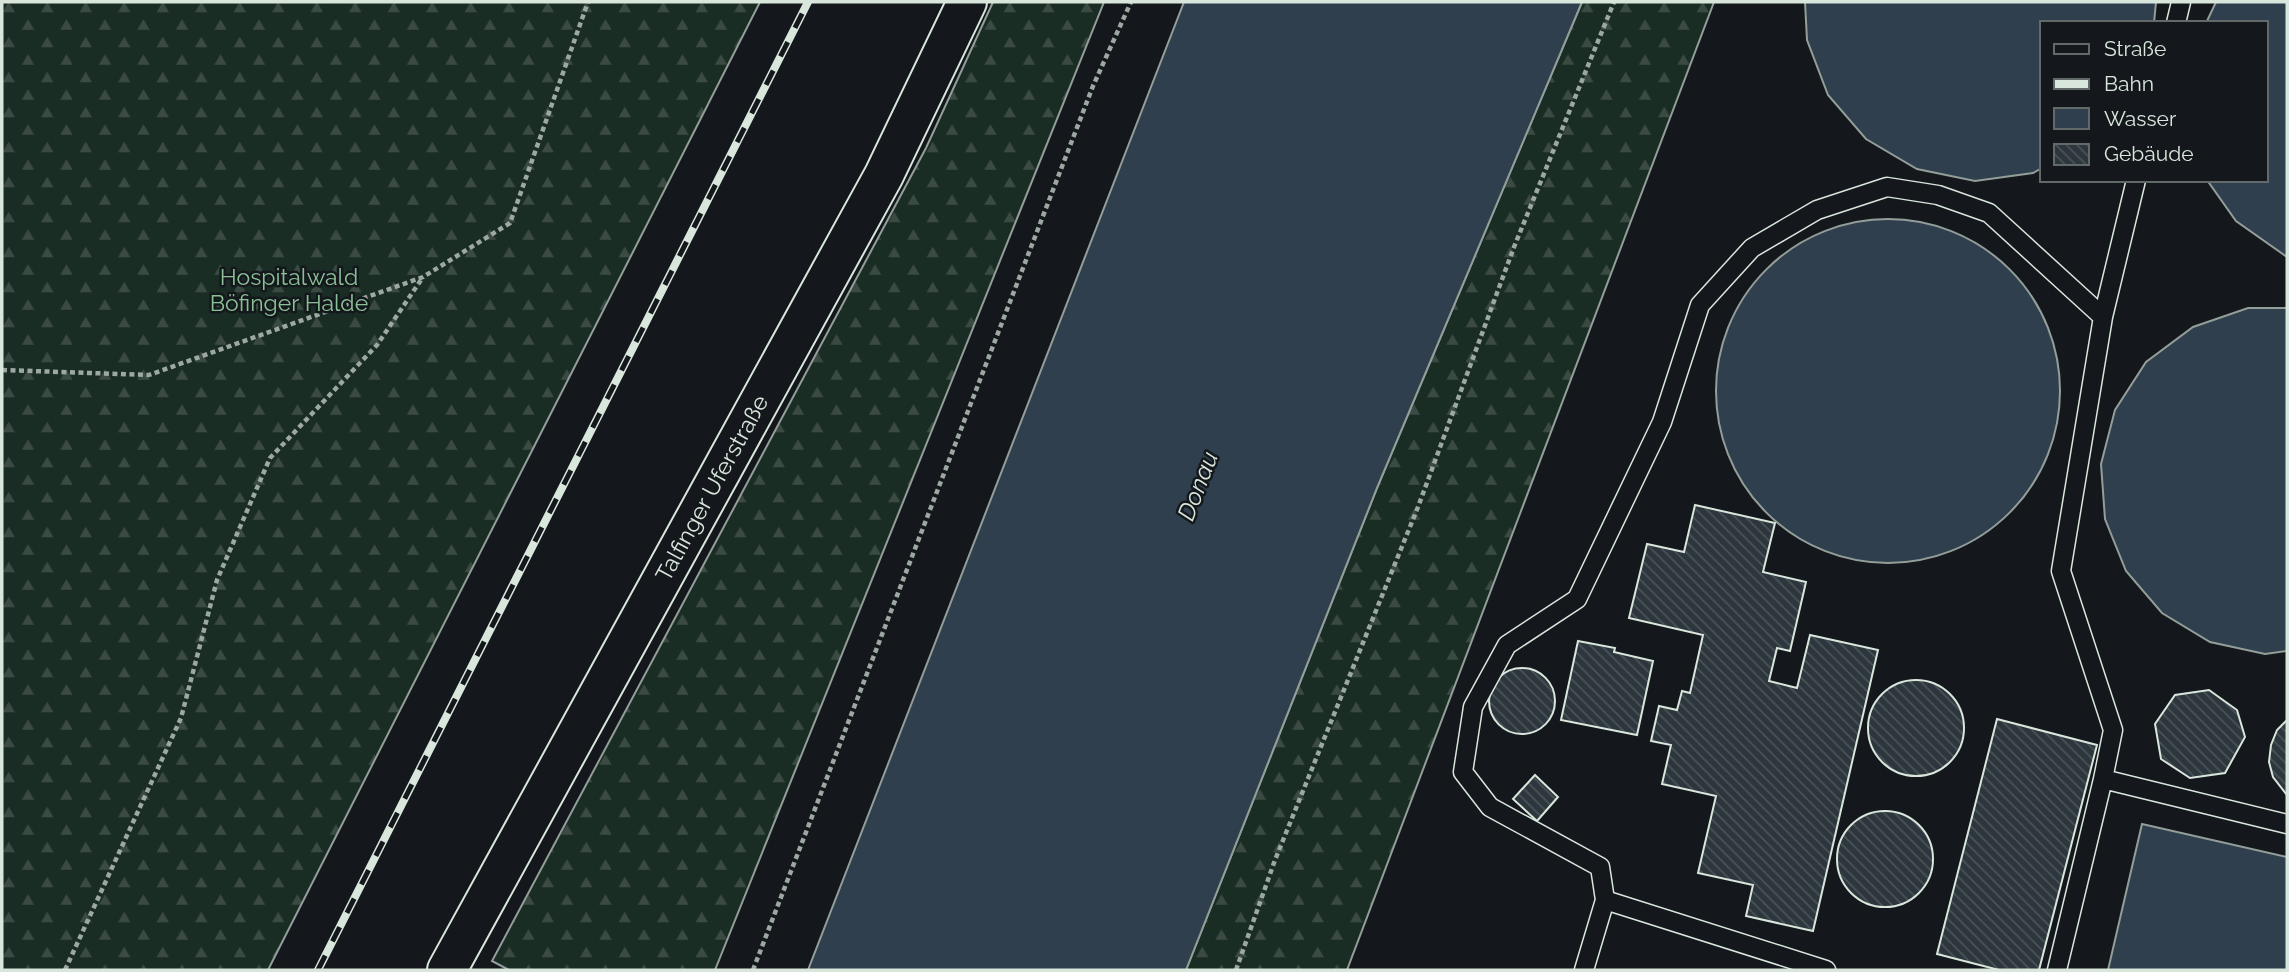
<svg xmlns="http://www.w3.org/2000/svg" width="2289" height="972" font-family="Raleway,sans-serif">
  <defs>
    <pattern id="forest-firs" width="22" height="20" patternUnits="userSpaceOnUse" patternTransform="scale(1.75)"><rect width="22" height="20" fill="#1a2d24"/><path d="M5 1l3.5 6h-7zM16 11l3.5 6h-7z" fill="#3b4b43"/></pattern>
    <pattern id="building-back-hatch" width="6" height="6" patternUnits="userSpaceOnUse" patternTransform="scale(1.75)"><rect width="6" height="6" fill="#2c363c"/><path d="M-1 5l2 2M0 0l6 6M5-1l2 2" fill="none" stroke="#4a5358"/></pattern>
  </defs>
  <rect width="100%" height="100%" fill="#14181c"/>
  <path fill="url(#forest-firs)" stroke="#939e99" stroke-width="2" d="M2,2H760L268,970H2Z
    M993,2H1104L715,970H509L492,961L926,148Z
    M1582,2H1714L1347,970H1186L1377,488Z"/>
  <path fill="#2f3f4d" stroke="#939e99" stroke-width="2" d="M1184,2H1582L1377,488L1186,970H808Z
    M1805,2H2156L2154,23H2042V168L2033,173L1975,181L1917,169L1866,139L1828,95L1807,40Z
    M2216,2H2287V257L2236,221L2207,180H2266V23H2206Z
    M1716 391a172 172 0 1 1 344 0a172 172 0 1 1-344 0Z
    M2248,308H2287V651L2265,654L2210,642L2162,613L2126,571L2105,519L2101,464L2115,410L2146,362L2193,327Z
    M2142,824L2287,857V970H2108Z"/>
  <path fill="url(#building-back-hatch)" stroke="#d8e6dc" stroke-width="2" d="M1695,505L1775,523L1763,572L1806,582L1790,651L1777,648L1769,681L1797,688L1810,635L1878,650L1813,931L1746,916L1753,885L1698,873L1716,796L1662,784L1671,745L1651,741L1659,706L1677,710L1682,691L1690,693L1703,635L1629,618L1647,544L1684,552Z
    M1578,641L1615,648L1614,652L1653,661L1637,735L1561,720Z
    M1489 701a33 33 0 1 1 66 0a33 33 0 1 1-66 0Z
    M1868 728a48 48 0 1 1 96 0a48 48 0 1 1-96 0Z
    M2209,690L2237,710L2245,737L2225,773L2190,778L2161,759L2155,724L2175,695Z
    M1997,719L2097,745L2039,970H1999L1937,954Z
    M2287,720V795L2273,777L2269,762L2271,745L2277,730Z
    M1535,775L1558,797L1537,821L1513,799Z
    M1837 859a48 48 0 1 1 96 0a48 48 0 1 1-96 0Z"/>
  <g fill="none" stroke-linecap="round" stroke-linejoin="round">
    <defs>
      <path id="service" d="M2176,23L2181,2
        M2103,779L2113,730L2061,571L2103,317L2136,180
        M1605,900L1826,970
        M1584,970L1605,900L1600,867L1490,807L1463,772L1473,707L1507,645L1577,599L1662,422L1700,305L1752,248L1817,210L1887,187L1938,195L1989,213L2103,317
        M2057,970L2103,779L2287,824"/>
      <g id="tertiary">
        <path id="s1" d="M447,970L884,175L967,2"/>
      </g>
    </defs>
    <use href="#service" stroke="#d8e6dc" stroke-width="21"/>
    <use href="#tertiary" stroke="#d8e6dc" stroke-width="42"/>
    <path stroke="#9da8a2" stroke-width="4.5" stroke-dasharray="5 3.5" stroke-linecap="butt" d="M2,370L149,375L423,277L510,223L588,2
      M65,970L181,718L217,580L270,458L377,345L423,277
      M753,970L1093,86L1131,2
      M1236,970L1275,860L1418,507L1514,247L1614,2"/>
    <use href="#service" stroke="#14181c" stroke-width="18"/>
    <use href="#tertiary" stroke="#14181c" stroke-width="38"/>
    <defs>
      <path id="rail" d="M318,970L808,2"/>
    </defs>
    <use href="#rail" stroke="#d8e6dc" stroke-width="8"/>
    <use href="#rail" stroke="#14181c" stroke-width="5" stroke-dasharray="16" stroke-linecap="butt"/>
  </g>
  <g text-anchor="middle" stroke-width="5" stroke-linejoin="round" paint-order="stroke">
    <g font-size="23" fill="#8ac095" stroke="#14181c">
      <text x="289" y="285">Hospitalwald<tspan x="289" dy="26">Böfinger Halde</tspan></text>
    </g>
    <g font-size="23" fill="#d8e6dc" stroke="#14181c">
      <text dy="8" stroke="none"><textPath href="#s1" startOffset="550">Talfinger Uferstraße</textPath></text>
    </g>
    <g font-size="24" font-style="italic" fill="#d8e6dc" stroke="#14181c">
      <text transform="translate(1198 486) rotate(-69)" y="8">Donau</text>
    </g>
  </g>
  <rect width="2289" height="972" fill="none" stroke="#d8e6dc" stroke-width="7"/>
  <rect x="2040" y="21" width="228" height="161" fill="#14181c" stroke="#626a69" stroke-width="2"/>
  <rect x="2054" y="44" width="35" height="10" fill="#14181c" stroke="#626a69" stroke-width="2"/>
  <text x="2104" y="56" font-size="21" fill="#d8e6dc">Straße</text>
  <rect x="2054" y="79" width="35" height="10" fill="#d8e6dc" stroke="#626a69" stroke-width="2"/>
  <text x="2104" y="91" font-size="21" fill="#d8e6dc">Bahn</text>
  <rect x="2054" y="108" width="35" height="21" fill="#2f3f4d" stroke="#626a69" stroke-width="2"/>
  <text x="2104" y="126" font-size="21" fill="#d8e6dc">Wasser</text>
  <rect x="2054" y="144" width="35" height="21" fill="url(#building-back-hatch)" stroke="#626a69" stroke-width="2"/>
  <text x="2104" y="161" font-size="21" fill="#d8e6dc">Gebäude</text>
</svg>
